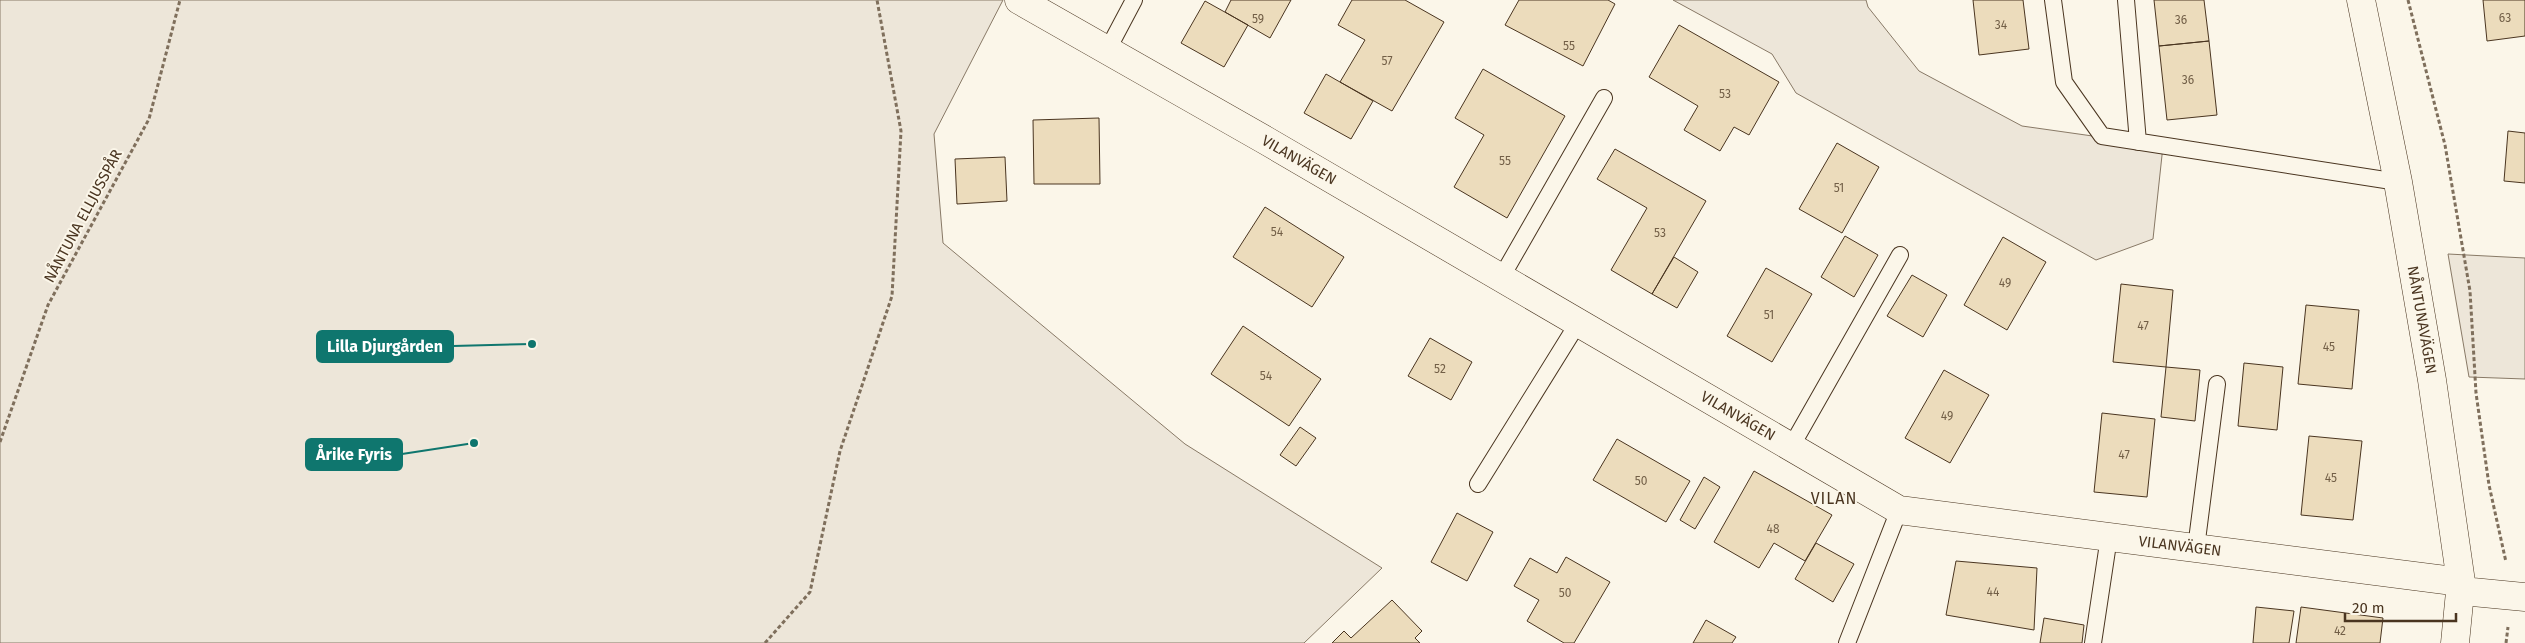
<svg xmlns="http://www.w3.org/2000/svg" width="2525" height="643" font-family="'Fira Sans',sans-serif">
  <rect width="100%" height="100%" fill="#fbf6e9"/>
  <path fill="#ede6d9" stroke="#887966" d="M0,0H1003L934,134L943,243L1185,444L1382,568L1304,643H0Z
    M1673,0H1866L1868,7L1919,71L2022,126L2163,146L2153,239L2096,260L1796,93L1772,54Z
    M2448,254L2525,258V379L2469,377Z"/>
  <path fill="#ecdcbc" stroke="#4a3520" d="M1231,0H1291L1270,38L1225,12Z
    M1352,0H1405L1444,22L1392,111L1340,82L1365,40L1338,25Z
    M1519,0H1608L1615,4L1583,66L1505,25Z
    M1973,0H2023L2029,49L1979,55Z
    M2154,0H2204L2209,41L2159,46Z
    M2483,0H2525V36L2487,41Z
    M1205,1L1248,25L1224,67L1181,43Z
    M1679,25L1779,82L1749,135L1734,127L1720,151L1684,130L1698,106L1649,77Z
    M2209,41L2217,115L2167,120L2159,46Z
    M1483,69L1565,116L1507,218L1454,187L1484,135L1455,118Z
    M1326,74L1373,101L1351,139L1304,113Z
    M1099,118L1100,184H1034L1033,120Z
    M2508,131L2525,133V183L2504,181Z
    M1837,143L1879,167L1842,233L1799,209Z
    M1615,149L1706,201L1652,294L1611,270L1647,208L1597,179Z
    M1005,157L1007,201L957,204L955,159Z
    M1265,207L1344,257L1312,307L1233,257Z
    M1845,236L1878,255L1854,297L1821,277Z
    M2003,237L2046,262L2007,330L1964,305Z
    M1674,257L1698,272L1677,308L1652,294Z
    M1766,268L1812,294L1772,362L1727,336Z
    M1912,275L1947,295L1923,337L1887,316Z
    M2121,284L2173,290L2166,367L2113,362Z
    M2306,305L2359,310L2352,389L2298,384Z
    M1243,326L1321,379L1289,426L1211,374Z
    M1430,338L1472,362L1451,400L1408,376Z
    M2244,363L2283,367L2277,430L2238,426Z
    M2166,367L2200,370L2195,421L2161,417Z
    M1944,370L1989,395L1950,463L1905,438Z
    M2102,413L2155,419L2147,497L2094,492Z
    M1300,427L1316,438L1296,466L1280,455Z
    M2309,436L2362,441L2353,520L2301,515Z
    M1617,439L1690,481L1666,522L1593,480Z
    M1754,471L1832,515L1805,561L1774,543L1759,568L1714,542Z
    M1704,477L1720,487L1695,529L1680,520Z
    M1457,513L1493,532L1467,581L1431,562Z
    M1816,543L1854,564L1833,602L1795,579Z
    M1566,557L1610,582L1574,643H1564L1527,621L1539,600L1514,586L1530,558L1557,573Z
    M1956,561L2037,568L2034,630L1946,615Z
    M1392,600L1422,631L1415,638L1420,643H1332L1344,631L1351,638Z
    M2256,607L2294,611L2289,643H2253Z
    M2301,607L2383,618L2380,643H2296Z
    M2044,618L2084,625L2082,643H2040Z
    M1706,620L1736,637L1732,643H1693Z"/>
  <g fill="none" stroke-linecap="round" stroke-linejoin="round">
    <defs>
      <path id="service" d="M2053,0L2064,82L2102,136L2398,182
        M2126,0L2138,142
        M1107,51L1134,0
        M1501,278L1604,98
        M1791,447L1900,255
        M1478,484L1578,323
        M2196,548L2217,384
        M1847,643L1899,510
        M2093,643L2109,537"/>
      <path id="minor" d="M1019,0L1265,140L1899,510L2461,582
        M2462,591L2525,597"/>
      <path id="tertiary" d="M2361,0L2398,182L2432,380L2461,582L2455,643"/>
    </defs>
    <use href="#service" stroke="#4a3520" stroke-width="18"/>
    <use href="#minor" stroke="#4a3520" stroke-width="29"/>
    <use href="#tertiary" stroke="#4a3520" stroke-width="29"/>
    <path stroke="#7f6f5c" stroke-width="3" stroke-dasharray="4 2.5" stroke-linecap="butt" d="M2408,0L2445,145L2470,291L2476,393L2489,485L2506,562
      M0,442L48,305L149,119L180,0
      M765,643L810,592L840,451L892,296L901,131L877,0
      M2506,643L2508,627"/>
    <use href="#service" stroke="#fbf6e9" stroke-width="16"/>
    <use href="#minor" stroke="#fbf6e9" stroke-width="28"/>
    <use href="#tertiary" stroke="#fbf6e9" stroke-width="28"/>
  </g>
  <g text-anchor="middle" stroke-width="4" stroke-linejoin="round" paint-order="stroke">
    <g font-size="12" fill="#725f47">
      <text x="2505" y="22">63</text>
      <text x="1258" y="23">59</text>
      <text x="2181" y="24">36</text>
      <text x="2001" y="29">34</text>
      <text x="1569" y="50">55</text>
      <text x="1387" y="65">57</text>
      <text x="2188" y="84">36</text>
      <text x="1725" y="98">53</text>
      <text x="1505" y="165">55</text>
      <text x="1839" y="192">51</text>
      <text x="1277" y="236">54</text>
      <text x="1660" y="237">53</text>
      <text x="2005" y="287">49</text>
      <text x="1769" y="319">51</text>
      <text x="2143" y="330">47</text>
      <text x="2329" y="351">45</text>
      <text x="1440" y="373">52</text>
      <text x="1266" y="380">54</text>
      <text x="1947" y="420">49</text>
      <text x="2124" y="459">47</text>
      <text x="2331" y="482">45</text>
      <text x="1641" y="485">50</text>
      <text x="1773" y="533">48</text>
      <text x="1993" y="596">44</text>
      <text x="1565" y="597">50</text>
      <text x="2340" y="635">42</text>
    </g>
    <g font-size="15" fill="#4a3520" stroke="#fbf6e9">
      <text transform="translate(1299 160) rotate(30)" y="5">VILANVÄGEN</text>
      <text transform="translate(83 216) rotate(-62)" y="5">NÅNTUNA ELLJUSSPÅR</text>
      <text transform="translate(2422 320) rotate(80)" y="5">NÅNTUNAVÄGEN</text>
      <text transform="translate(1738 416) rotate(30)" y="5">VILANVÄGEN</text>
      <text transform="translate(2180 546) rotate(7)" y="5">VILANVÄGEN</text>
    </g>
    <g font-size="16" letter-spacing="1" fill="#4a3520" stroke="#fbf6e9">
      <text x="1834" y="504">VILAN</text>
    </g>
  </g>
  <path fill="none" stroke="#0f766e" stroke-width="2" d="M532 344L453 346M474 443L402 454"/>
  <g fill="#0f766e" stroke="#fbf6e9" stroke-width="2">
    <circle cx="532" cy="344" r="5"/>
    <circle cx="474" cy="443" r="5"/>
  </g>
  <g fill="#0f766e" stroke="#0f766e" stroke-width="2">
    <rect x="317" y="331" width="136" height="31" rx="5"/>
    <rect x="306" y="439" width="96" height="31" rx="5"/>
  </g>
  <g font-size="16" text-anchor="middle" font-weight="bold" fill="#fff">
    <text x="385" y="352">Lilla Djurgården</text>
    <text x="354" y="460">Årike Fyris</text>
  </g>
  <path d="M2345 613v8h111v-8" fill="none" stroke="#4a3520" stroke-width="2.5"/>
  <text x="2352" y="613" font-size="15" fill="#4a3520" stroke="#fbf6e9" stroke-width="4" paint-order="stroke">20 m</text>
</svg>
